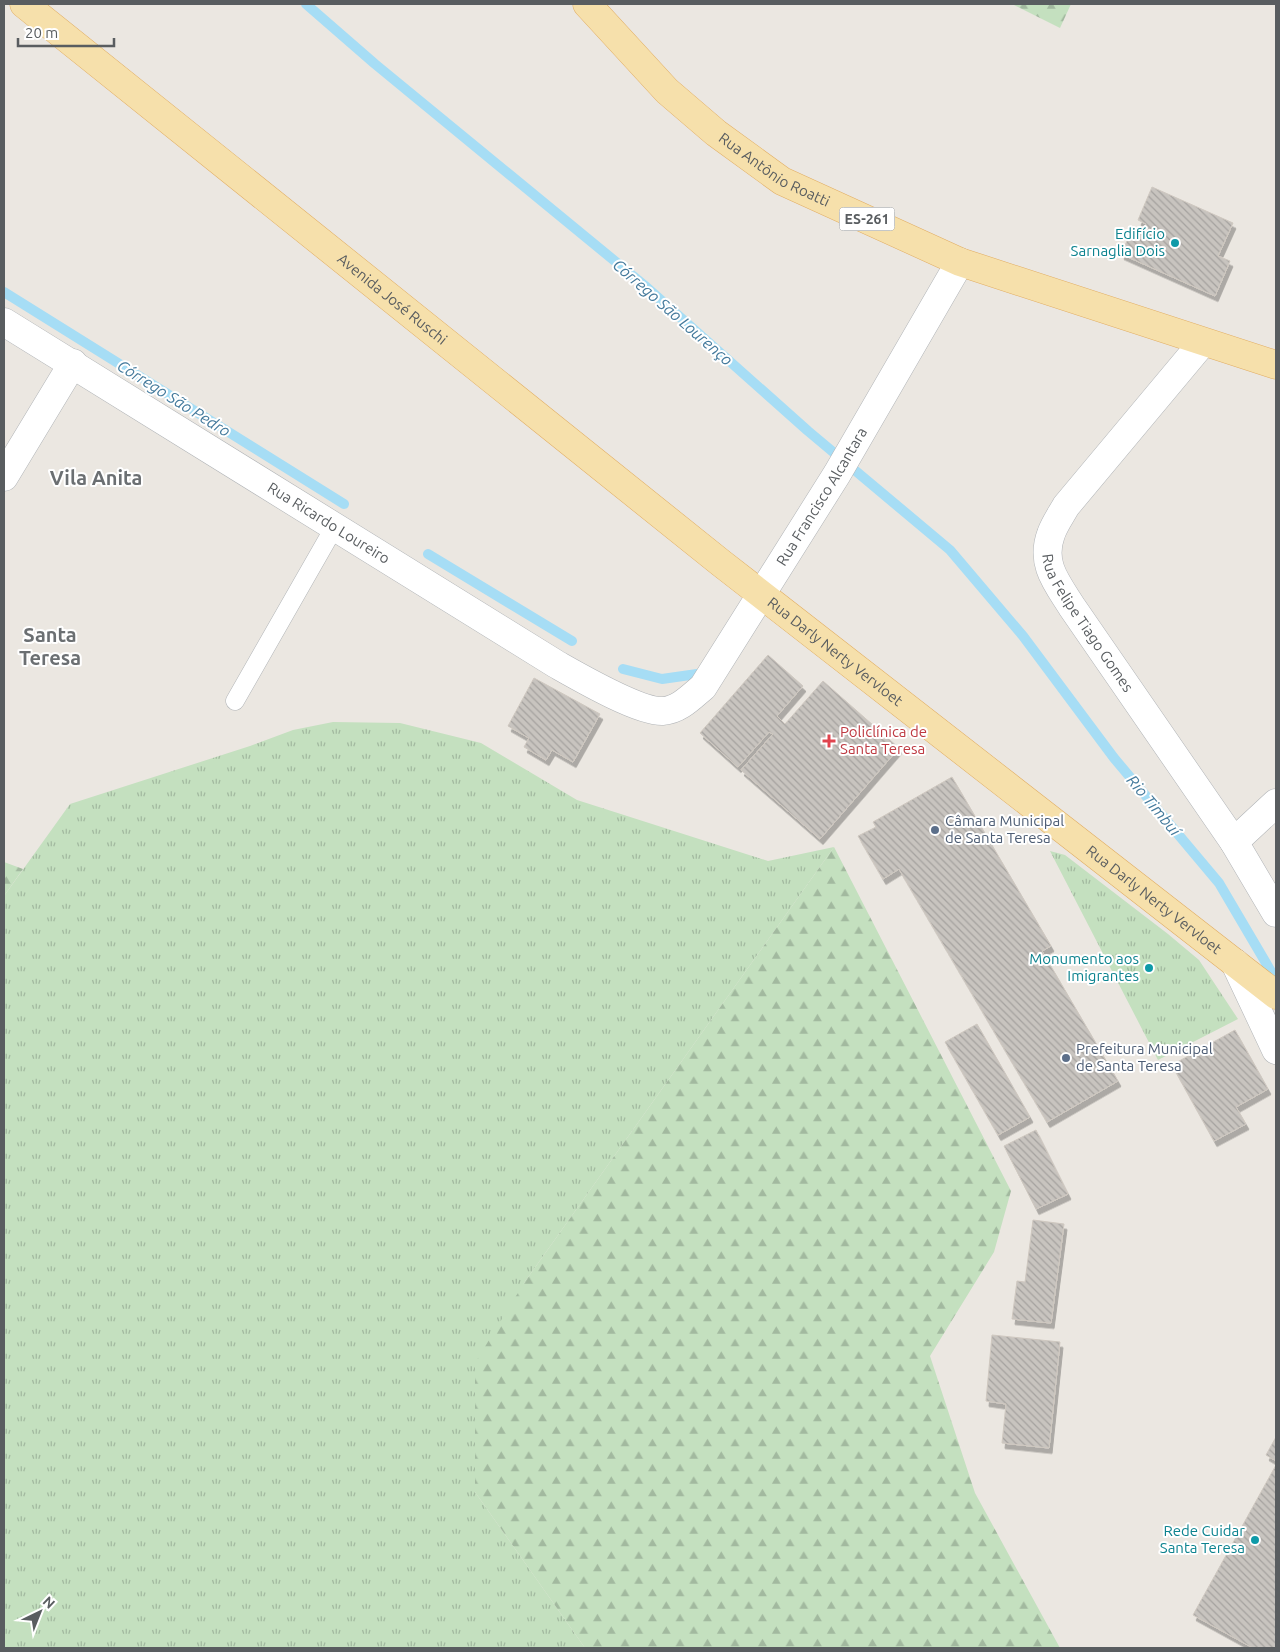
<svg xmlns="http://www.w3.org/2000/svg" width="1280" height="1652" font-family="Ubuntu,sans-serif">
  <defs>
    <pattern id="grass-tufts" width="24" height="20" patternUnits="userSpaceOnUse" patternTransform="scale(1.25)"><rect width="24" height="20" fill="#c4e0bf"/><path d="M3 7l-1-3M5 7V3M7 7l1-3M15 17l-1-3M17 17v-4M19 17l1-3" fill="none" stroke="#a2b99f"/></pattern>
    <pattern id="forest-firs" width="22" height="20" patternUnits="userSpaceOnUse" patternTransform="scale(1.25)"><rect width="22" height="20" fill="#c4e0bf"/><path d="M5 1l3.5 6h-7zM16 11l3.5 6h-7z" fill="#a2b99f"/></pattern>
    <pattern id="building-back-hatch" width="6" height="6" patternUnits="userSpaceOnUse" patternTransform="scale(1.25)"><rect width="6" height="6" fill="#c8c4bf"/><path d="M-1 5l2 2M0 0l6 6M5-1l2 2" fill="none" stroke="#a5a29f"/></pattern>
    <filter id="shadow"><feDropShadow dx="3" dy="5.5" stdDeviation="0" flood-color="#0004"/></filter>
  </defs>
  <rect width="100%" height="100%" fill="#ebe7e1"/>
  <path fill="url(#grass-tufts)" d="M333,722L400,723L481,743L577,800L768,861L834,847L524,1283L475,1492L585,1648H4V896L70,804L250,746L293,730Z
    M1050,851L1065,855L1168,934L1199,960L1238,1019L1158,1060Z"/>
  <path fill="url(#forest-firs)" d="M1012,4H1071L1060,28Z
    M834,847L1011,1191L994,1252L930,1356L975,1493L1060,1648H585L475,1492V1363L524,1283Z
    M4,862L23,869L4,896Z"/>
  <g fill="none" stroke-linecap="round" stroke-linejoin="round">
    <path stroke="#a6ddf5" stroke-width="10" d="M306,4L375,64L644,285L808,431L950,550L1023,636L1114,758L1219,883L1276,980
      M4,292L344,504
      M428,554L572,641
      M623,669L662,679L697,674"/>
  </g>
  <path fill="url(#building-back-hatch)" stroke="#cfc8c0" filter="url(#shadow)" d="M1152,187L1233,223L1218,256L1230,261L1215,296L1121,254L1133,228L1143,232L1146,224L1138,220Z
    M768,655L803,686L777,716L785,724L823,681L899,748L820,839L741,770L773,734L769,732L738,767L700,733Z
    M534,678L600,714L573,762L552,750L546,760L524,747L529,738L508,726Z
    M952,777L1051,946L1042,951L1118,1081L1047,1122L899,869L883,879L858,836L876,827L873,822Z
    M977,1024L1030,1117L998,1135L945,1042Z
    M1235,1030L1268,1089L1236,1107L1246,1124L1214,1141L1172,1065Z
    M1036,1130L1068,1194L1036,1209L1004,1146Z
    M1033,1220L1064,1224L1051,1323L1012,1319L1017,1281L1025,1282Z
    M992,1335L1060,1342L1049,1448L1002,1443L1006,1404L986,1401Z
    M1276,1437V1461L1266,1455Z
    M1276,1465V1648H1253L1193,1615Z"/>
  <g fill="none" stroke-linecap="round" stroke-linejoin="round">
    <defs>
      <path id="lane" d="M235,701L335,526"/>
      <g id="street">
        <path id="s1" d="M4,322L556,664C579,677 639,712 663,711C679,710 691,697 703,687L837,474L960,262"/>
        <path id="s2" d="M1203,342L1066,506C1061,515 1054,525 1051,534C1040,564 1057,583 1072,607L1234,842L1276,913"/>
        <path d="M4,477L73,363"/>
        <path d="M1234,842L1276,803"/>
        <path d="M1235,963L1276,1050"/>
      </g>
      <g id="primary">
        <path id="s3" d="M24,4L721,563L1276,995"/>
        <path id="s4" d="M587,4L667,91L716,133L782,181L960,262L1276,365"/>
      </g>
    </defs>
    <use href="#lane" stroke="#b1b4b7" stroke-width="19"/>
    <use href="#street" stroke="#b1b4b7" stroke-width="29"/>
    <use href="#primary" stroke="#e1ad63" stroke-width="29"/>
    <use href="#lane" stroke="#fff" stroke-width="18"/>
    <use href="#street" stroke="#fff" stroke-width="28"/>
    <use href="#primary" stroke="#f6e0ab" stroke-width="28"/>
  </g>
  <g fill="#0f9aa8" stroke="#fff" stroke-width="2">
    <circle cx="1175" cy="243" r="5"/>
    <circle cx="1149" cy="968" r="5"/>
    <circle cx="1255" cy="1540" r="5"/>
  </g>
  <path fill="#e0444e" stroke="#fff" stroke-width="2" d="M826.5 733.5h5v5h5v5h-5v5h-5v-5h-5v-5h5z"/>
  <g fill="#5c6f8a" stroke="#fff" stroke-width="2">
    <circle cx="935" cy="830" r="5"/>
    <circle cx="1066" cy="1058" r="5"/>
  </g>
  <g text-anchor="middle" stroke-width="4" stroke-linejoin="round" paint-order="stroke">
    <rect fill="#fff" stroke="#8b8e90" stroke-width="1" x="839.5" y="207.5" width="55" height="23" rx="4"/>
    <g font-size="14" font-weight="bold" fill="#595d60">
      <text x="867" y="224">ES-261</text>
    </g>
    <g font-size="15" fill="#595d60" stroke="#fff">
      <text dy="5" stroke="none"><textPath href="#s4" startOffset="252">Rua Antônio Roatti</textPath></text>
      <text dy="5" stroke="none"><textPath href="#s3" startOffset="472">Avenida José Ruschi</textPath></text>
      <text dy="5" stroke="none"><textPath href="#s1" startOffset="1039">Rua Francisco Alcantara</textPath></text>
      <text dy="5" stroke="none"><textPath href="#s1" startOffset="382">Rua Ricardo Loureiro</textPath></text>
      <text dy="5" stroke="none"><textPath href="#s2" startOffset="346">Rua Felipe Tiago Gomes</textPath></text>
      <text dy="5" stroke="none"><textPath href="#s3" startOffset="1038">Rua Darly Nerty Vervloet</textPath></text>
      <text dy="5" stroke="none"><textPath href="#s3" startOffset="1442">Rua Darly Nerty Vervloet</textPath></text>
    </g>
    <g font-size="15" fill="#0d838f" stroke="#fff" text-anchor="end">
      <text x="1165" y="239">Edifício<tspan x="1165" dy="17">Sarnaglia Dois</tspan></text>
      <text x="1139" y="964">Monumento aos<tspan x="1139" dy="17">Imigrantes</tspan></text>
      <text x="1245" y="1536">Rede Cuidar<tspan x="1245" dy="17">Santa Teresa</tspan></text>
    </g>
    <g font-size="15" fill="#be3a42" stroke="#fff" text-anchor="start">
      <text x="840" y="737">Policlínica de<tspan x="840" dy="17">Santa Teresa</tspan></text>
    </g>
    <g font-size="15" fill="#4e5e75" stroke="#fff" text-anchor="start">
      <text x="945" y="826">Câmara Municipal<tspan x="945" dy="17">de Santa Teresa</tspan></text>
      <text x="1076" y="1054">Prefeitura Municipal<tspan x="1076" dy="17">de Santa Teresa</tspan></text>
    </g>
    <g font-size="16" font-style="italic" fill="#447a9c" stroke="#fff">
      <text transform="translate(673 312) rotate(41)" y="6">Córrego São Lourenço</text>
      <text transform="translate(174 398) rotate(32)" y="6">Córrego São Pedro</text>
      <text transform="translate(1154 805) rotate(50)" y="6">Rio Timbuí</text>
    </g>
    <g font-size="20" font-weight="bold" fill="#6b6f72" stroke="#fff">
      <text x="96" y="485">Vila Anita</text>
      <text x="50" y="642">Santa<tspan x="50" dy="23">Teresa</tspan></text>
    </g>
  </g>
  <rect width="1280" height="1652" fill="none" stroke="#595d60" stroke-width="10"/>
  <g transform="translate(40 1612) rotate(43)" stroke="#ffffff" stroke-width="4" paint-order="stroke">
  <path d="M0-4L9 19L0 12L-9 19Z" fill="#595d60"/>
  <text y="-8" font-size="14" font-weight="bold" text-anchor="middle" fill="#595d60">N</text>
  </g>
  <path d="M18 38v8h96v-8" fill="none" stroke="#595d60" stroke-width="2.5"/>
  <text x="25" y="38" font-size="15" fill="#595d60" stroke="#ffffff" stroke-width="4" paint-order="stroke">20 m</text>
</svg>
